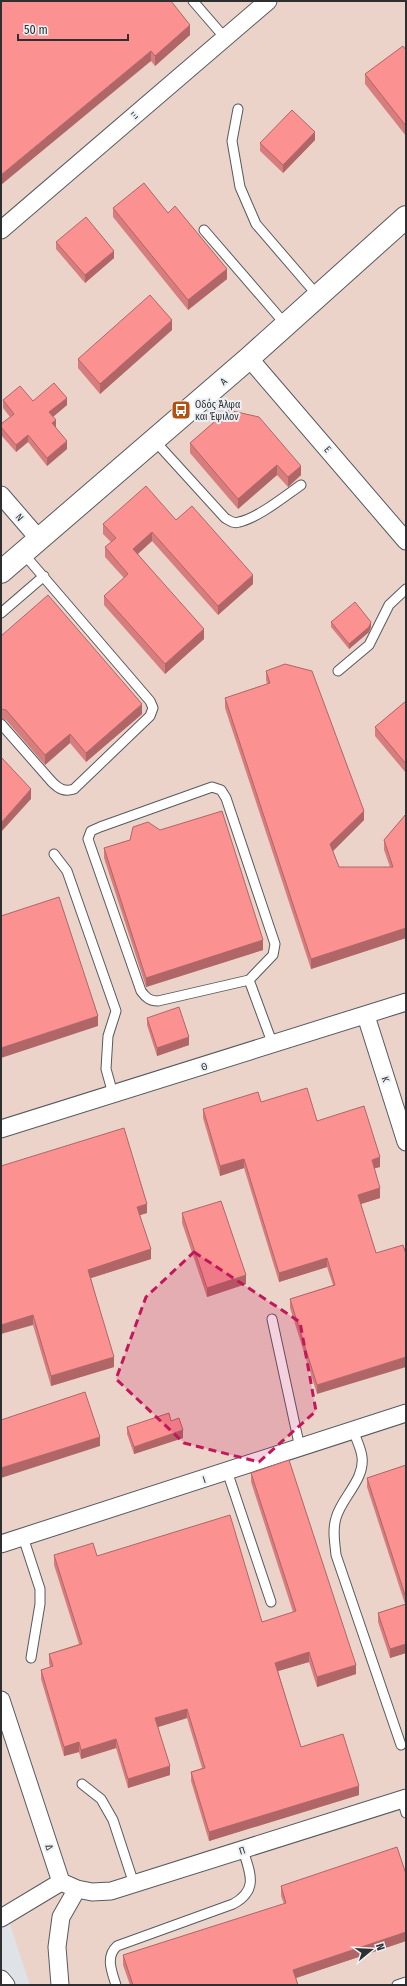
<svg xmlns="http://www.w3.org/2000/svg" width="407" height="1986" font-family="'Fira Sans Condensed',sans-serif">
  <rect width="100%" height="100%" fill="#dfe3e8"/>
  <path fill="#ebd3c9" d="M1,1H406V1985H30L1,1897Z"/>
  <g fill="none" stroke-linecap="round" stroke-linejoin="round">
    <defs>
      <path id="lane" d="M193,1L225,38
        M238,109L232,141L240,187L256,224L318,296
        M204,230L286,325
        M154,440L225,518C230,521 234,524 239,522C258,518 285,496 301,485
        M1,613L44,576
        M338,671L369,645L389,605L406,589
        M1,724L52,782C59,789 64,792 74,789L150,716L153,708L150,701L23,553
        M54,854L67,871L116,1011L108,1036L106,1069L113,1094
        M249,980L273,955L275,944L226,798L221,790L212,787L100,827L91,831L88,839L141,991C146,998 150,1001 158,1001L249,980L273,1045
        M272,1319L300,1448
        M353,1430C356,1439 361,1448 362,1457C365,1480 341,1498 336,1518C332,1531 335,1543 336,1555L401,1745
        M227,1471L271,1602
        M23,1537L40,1589V1604L31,1658
        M82,1784L101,1799L113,1820L134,1884
        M402,1799L406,1813
        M116,1985C112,1972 105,1957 117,1946L233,1904C259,1890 250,1873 243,1850
        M397,1985L406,1982"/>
      <path id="street" d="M1,230L268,1
        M249,358L406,541
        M1,495L39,539
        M366,1016L406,1142
        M1,1129L406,1002
        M1,1544L406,1413
        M1,1700L61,1882L77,1889L61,1917L57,1947L60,1985
        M77,1889L92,1892L111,1891L406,1798
        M1,1918L61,1882
        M1,1979L6,1985"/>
      <path id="secondary" d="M1,572L249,358L406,217"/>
    </defs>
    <use href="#lane" stroke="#575a5e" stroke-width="11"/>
    <use href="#street" stroke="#575a5e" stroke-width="19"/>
    <use href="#secondary" stroke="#575a5e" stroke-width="24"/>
    <use href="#lane" stroke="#fff" stroke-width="9"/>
    <use href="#street" stroke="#fff" stroke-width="17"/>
    <use href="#secondary" stroke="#fff" stroke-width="22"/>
  </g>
  <path fill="#d87d7d" d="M1,1L190,35L155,66L151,61Z
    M406,50V136L365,84V74Z
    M315,140L283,173L260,151V143Z
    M113,208L168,213L227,279L188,310L113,217Z
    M56,242L114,258L85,283L56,249Z
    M172,330L100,394L78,368V359Z
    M3,400L33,401L67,405L53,417L56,428L67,449L47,466L28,442L16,452L1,435V424L10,417L3,408Z
    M228,410L301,475L288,487L277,475L238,509L190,453V443Z
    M176,520L253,584L218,615L152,541L138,554L204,639L165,674L104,605V596L124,578L105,557V547L111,542L103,534V524Z
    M331,622L371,627L369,632L349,649L331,627Z
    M1,636L142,714L86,762L70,743L45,765L6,720L1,719Z
    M266,671L364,820L333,851L339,867H390L384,850V840L406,814V938L311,969L225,708V698L267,684L266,680Z
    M406,701V773L375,736V727Z
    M160,830L263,950L146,987L104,858V848Z
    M147,1018L189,1045L157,1056L147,1025Z
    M261,1102L317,1121L380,1167L374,1168L380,1198L360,1204L317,1394L290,1308V1299L333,1285L327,1267L279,1282L244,1168L220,1176L203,1118V1109Z
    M1,1166L147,1213L140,1215L151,1259L91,1278L114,1367L51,1386L33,1325Z
    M182,1213L246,1284L207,1297L182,1223Z
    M171,1421L183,1438L134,1454L127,1434V1427Z
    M406,1465V1653L390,1658L378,1622V1613L405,1604L367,1487V1478Z
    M251,1473L356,1674L317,1687L309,1662L278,1671L301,1747L359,1795L209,1841L191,1781V1772L202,1768L187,1718L158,1727L170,1775L128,1788L116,1748L81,1759L79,1752L64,1756L41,1679V1670L50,1667L49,1663V1654L79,1644L54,1565V1555L97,1556L262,1622L293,1612L251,1482Z
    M281,1886L406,1941L296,1978L298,1985H130L123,1965V1955L284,1904L281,1896Z"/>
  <path fill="#b06666" d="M190,25V35L155,66V56Z
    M151,51V61L1,185V175Z
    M315,132V140L283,173V165Z
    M114,251V258L85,283V275Z
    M227,269V279L188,310V300Z
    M172,320V330L100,394V384Z
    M67,398V405L49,420V412Z
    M56,420V428L52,423Z
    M28,435V442L16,452V445Z
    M67,441V449L47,466V458Z
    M277,465V475L238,509V499Z
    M301,466V475L288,487V477Z
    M152,532V541L133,558V549Z
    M253,575V584L218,615V606Z
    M371,622V627L369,632L349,649V644Z
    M204,629V639L165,674V664Z
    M142,704V714L86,762V753Z
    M70,734V743L45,765V755Z
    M31,789V799L1,832V823Z
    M364,811V820L330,854V844Z
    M406,928V938L311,969V959Z
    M263,940V950L146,987V978Z
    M98,1016V1026L1,1058V1048Z
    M189,1037V1045L157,1056V1048Z
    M380,1157V1167L372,1169V1160Z
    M244,1159V1168L220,1176V1166Z
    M380,1188V1198L358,1205V1195Z
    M147,1204V1213L137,1216V1207Z
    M151,1249V1259L88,1279V1270Z
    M327,1258V1267L279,1282V1273Z
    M246,1275V1284L207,1297V1288Z
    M33,1315V1325L1,1334V1325Z
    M114,1357V1367L51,1386V1376Z
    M406,1357V1367L317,1394V1385Z
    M183,1430V1438L134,1454V1447Z
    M100,1437V1446L1,1478V1468Z
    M406,1644V1653L390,1658V1649Z
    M309,1652V1662L275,1672V1663Z
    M356,1665V1674L317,1687V1677Z
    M187,1709V1718L155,1728V1718Z
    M116,1739V1748L81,1759V1750Z
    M79,1742V1752L64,1756V1747Z
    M170,1766V1775L128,1788V1779Z
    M359,1786V1795L209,1841V1832Z
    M406,1932V1941L293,1979V1970Z"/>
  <path fill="#fb9191" stroke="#b06666" d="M1,1H171L190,25L155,56L151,51L1,175Z
    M403,46L406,50V126L365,74Z
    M292,110L315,132L283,165L260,143Z
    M144,183L168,213L175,206L227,269L188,300L113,208Z
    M86,217L114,251L85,275L56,242Z
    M150,295L172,320L100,384L78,359Z
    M54,383L67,398L49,412L56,420L52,423L67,441L47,458L28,435L16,445L1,427V424L14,414L3,400L20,386L33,401Z
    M228,410L259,417L301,466L288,477L277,465L238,499L190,443Z
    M146,486L176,520L192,506L253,575L218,606L152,532L133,549L204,629L165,664L104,596L128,574L105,547L116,538L103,524Z
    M48,595L142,704L86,753L70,734L45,755L6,710L1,709V636Z
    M355,602L371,622L369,627L349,644L331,622Z
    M285,664L312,671L364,811L330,844L339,867H393L384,840L406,814V928L311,959L225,698L270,683L266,671Z
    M406,701V764L375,727Z
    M1,757L31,789L1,823Z
    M222,811L263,940L146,978L104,848L130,840L133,827L148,822L160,830Z
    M59,897L98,1016L1,1048V916Z
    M179,1007L189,1037L157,1048L147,1018Z
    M307,1088L317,1121L364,1106L380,1157L372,1160L380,1188L358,1195L376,1253L403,1245L406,1254V1357L317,1385L290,1299L335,1285L327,1258L279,1273L244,1159L220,1166L203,1109L258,1092L261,1102Z
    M124,1128L147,1204L137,1207L151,1249L88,1270L114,1357L51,1376L33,1315L1,1325V1166Z
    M221,1201L246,1275L207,1288L182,1213Z
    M85,1392L100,1437L1,1468V1420Z
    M169,1413L171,1421L179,1418L183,1430L134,1447L127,1427Z
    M289,1460L356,1665L317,1677L309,1652L275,1663L301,1747L343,1734L359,1786L209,1832L191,1772L205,1768L187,1709L155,1718L170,1766L128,1779L116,1739L81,1750L79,1742L64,1747L41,1670L53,1666L49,1654L82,1644L54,1555L93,1543L97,1556L230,1515L262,1622L296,1611L251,1473Z
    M406,1465V1598L367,1478Z
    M406,1604V1644L390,1649L378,1613Z
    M397,1847L406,1874V1932L293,1970L298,1985H133L123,1955L286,1903L281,1886Z"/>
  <path fill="#c2185b" fill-opacity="0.2" stroke="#c2185b" stroke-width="3" stroke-dasharray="8 5" stroke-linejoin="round" d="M194,1252L300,1322L316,1411L259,1462L184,1443L116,1379L146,1297Z"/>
  <defs>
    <symbol id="bus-square" viewBox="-11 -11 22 22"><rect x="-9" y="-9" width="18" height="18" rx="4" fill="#b35210" stroke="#edf0f5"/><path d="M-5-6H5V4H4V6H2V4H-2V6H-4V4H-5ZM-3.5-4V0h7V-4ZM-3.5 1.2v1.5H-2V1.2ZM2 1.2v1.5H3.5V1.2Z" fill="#fff"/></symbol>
  </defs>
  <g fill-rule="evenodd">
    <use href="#bus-square" x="170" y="399" width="22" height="22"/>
  </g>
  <g text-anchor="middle" stroke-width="4" stroke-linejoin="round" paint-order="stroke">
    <g font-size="10" fill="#2e2f31" stroke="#edf0f5">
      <text transform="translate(134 115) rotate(-41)" y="4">Ξ</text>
      <text transform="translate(223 381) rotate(-41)" y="4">Α</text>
      <text transform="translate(328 449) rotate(49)" y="4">Ε</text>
      <text transform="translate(20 517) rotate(49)" y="4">Ν</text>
      <text transform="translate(204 1066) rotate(-17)" y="4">Θ</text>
      <text transform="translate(386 1079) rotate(72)" y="4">Κ</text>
      <text transform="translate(204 1479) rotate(-18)" y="4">Ι</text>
      <text transform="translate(50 1847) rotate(72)" y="4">Δ</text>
      <text transform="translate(242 1850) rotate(-17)" y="4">Π</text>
    </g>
    <g font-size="10" fill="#2e2f31" stroke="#edf0f5" text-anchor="start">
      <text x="195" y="408">Οδός Άλφα<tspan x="195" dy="12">και Έψιλον</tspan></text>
    </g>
  </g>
  <rect width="407" height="1986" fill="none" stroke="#2e2f31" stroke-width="4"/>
  <g transform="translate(371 1950) rotate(72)" stroke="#edf0f5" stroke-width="3" paint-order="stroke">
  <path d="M0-3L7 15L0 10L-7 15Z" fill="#2e2f31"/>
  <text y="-6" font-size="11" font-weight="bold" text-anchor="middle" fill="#2e2f31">N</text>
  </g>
  <path d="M18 34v6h110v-6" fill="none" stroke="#2e2f31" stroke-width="2"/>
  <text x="24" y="34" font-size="12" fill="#2e2f31" stroke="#edf0f5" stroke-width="3" paint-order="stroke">50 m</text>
</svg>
